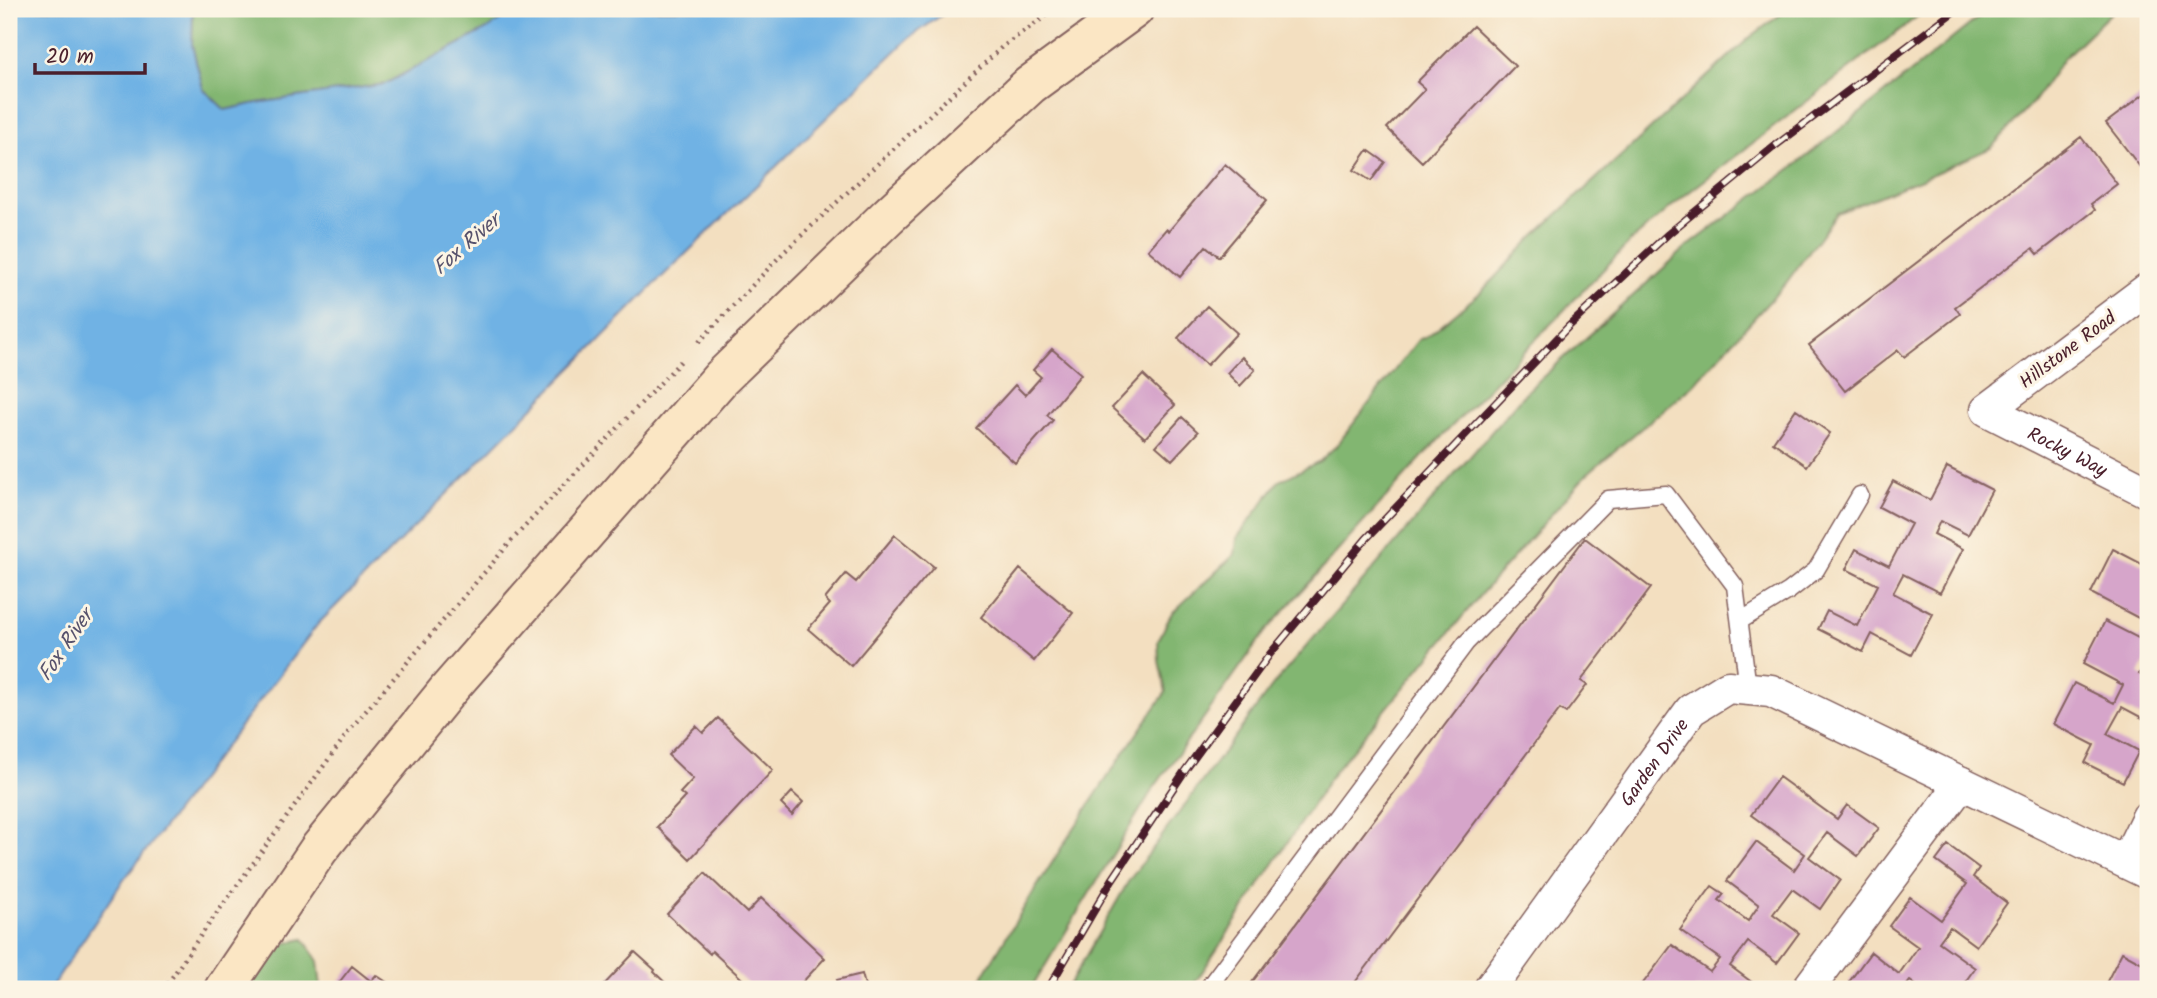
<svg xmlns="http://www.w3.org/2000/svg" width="2157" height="998" font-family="Kalam,sans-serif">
  <rect width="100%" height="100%" fill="#fcf5e5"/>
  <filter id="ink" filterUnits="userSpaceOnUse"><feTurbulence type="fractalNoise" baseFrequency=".0143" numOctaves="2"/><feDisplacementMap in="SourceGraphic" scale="14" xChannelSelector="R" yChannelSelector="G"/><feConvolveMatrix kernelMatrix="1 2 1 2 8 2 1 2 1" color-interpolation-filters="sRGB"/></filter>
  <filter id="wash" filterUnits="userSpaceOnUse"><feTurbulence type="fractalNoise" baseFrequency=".00686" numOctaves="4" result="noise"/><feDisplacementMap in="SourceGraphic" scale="28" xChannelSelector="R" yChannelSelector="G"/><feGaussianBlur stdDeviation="1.57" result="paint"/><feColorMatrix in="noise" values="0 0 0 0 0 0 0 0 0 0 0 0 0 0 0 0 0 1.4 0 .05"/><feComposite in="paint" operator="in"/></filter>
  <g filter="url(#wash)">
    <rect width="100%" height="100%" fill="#f3dfc0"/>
    <path fill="#82b671" stroke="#666a4e" stroke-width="2" d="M193,9H516L491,27L385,84L257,103L225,110L203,89L192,45Z
      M1788,9H1927L1684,196L1630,242L1424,455L1265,632L1151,792L1031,989H975C1035,887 1098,788 1166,692L1159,661L1158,641L1171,614L1235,554L1237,538L1279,481L1320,461L1336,446L1418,340L1429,335L1480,293L1535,235L1749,38Z
      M1989,9H2115L2063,59L2033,102L1991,148L1924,178L1837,213L1786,283L1693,385L1588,473L1482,593L1334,772L1191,989H1067L1128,882L1273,685L1525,393L1687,247L1797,164Z
      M304,939L318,961L321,987L319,989H243L273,946Z"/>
    <path fill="#6fb2e4" stroke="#5c6888" stroke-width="2" d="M9,9H193L192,45L203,89L225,110L257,103L385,84L491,27L516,9H950L908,39L665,274L318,624L120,885L50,989H9Z"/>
    <g id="blocks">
      <path fill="#d6a5ca" d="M1473,26L1515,66L1422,162L1387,128L1425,89L1417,82Z
        M2148,91V162L2141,168L2106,123Z
        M2081,137L2117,184L2091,204L2095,210L2038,254L2033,248L1955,307L1960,314L1904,357L1898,350L1845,391L1809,345Z
        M1368,150L1385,162L1371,181L1354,170Z
        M1225,164L1267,200L1219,257L1206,246L1180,277L1148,250L1166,229L1169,231Z
        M1207,306L1237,333L1207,365L1178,338Z
        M1052,349L1081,374L1047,415L1053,420L1015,463L976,428L1015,385L1025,395L1041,377L1033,370Z
        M1242,357L1255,370L1240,386L1227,373Z
        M1143,375L1175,405L1145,438L1112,408Z
        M1796,409L1830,433L1807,466L1773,442Z
        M1182,417L1198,432L1172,460L1156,446Z
        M1947,467L1992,490L1968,535L1940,521L1934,534L1963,549L1940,593L1903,574L1893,593L1933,614L1911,655L1872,634L1863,652L1818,629L1827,611L1857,626L1878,585L1846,569L1856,549L1889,566L1911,524L1879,507L1893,481L1930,500Z
        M895,535L934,567L851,666L808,629L830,604L825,599L846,574L856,582Z
        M1585,538L1651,588L1581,681L1587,685L1566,713L1560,709L1350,989H1247Z
        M2113,549L2148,567V656L2139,674L2148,679V721L2122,707L2107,734L2139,751L2123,782L2085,763L2094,745L2053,724L2074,683L2114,703L2123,685L2083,664L2105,621L2140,639L2148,623L2091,593Z
        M1020,569L1073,613L1034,661L981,617Z
        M718,718L773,770L690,859L657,827L685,797L680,793L693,779L668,755L696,726L703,733Z
        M1779,777L1837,819L1847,805L1879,828L1858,856L1827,833L1809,857L1840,880L1820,909L1792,889L1773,914L1799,933L1777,963L1748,942L1730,966L1761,989H1645L1641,986L1672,945L1710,972L1720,959L1680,930L1712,886L1724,894L1719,900L1748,921L1759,905L1727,881L1756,842L1794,870L1805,854L1751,815Z
        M792,792L803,802L792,815L781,804Z
        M1948,845L1979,868L1973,877L2007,903L1976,946L1950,927L1939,942L1975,968L1960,989H1921L1910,981L1904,989H1860L1849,982L1871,952L1899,974L1918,947L1889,926L1910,897L1941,920L1967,884L1936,861Z
        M705,873L747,913L761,898L825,958L796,989H753L712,951L710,954L667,914Z
        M635,952L655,970L654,972L672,989H600Z
        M2122,952L2148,966V989H2103Z
        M352,966L371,981L376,975L388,983L383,989H334Z
        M862,974L866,989H840L837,980Z"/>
    </g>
  </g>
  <g filter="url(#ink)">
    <use href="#blocks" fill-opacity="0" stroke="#85625f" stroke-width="2"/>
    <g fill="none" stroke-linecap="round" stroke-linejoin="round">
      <defs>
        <path id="lane" d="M1740,621L1789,591L1816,570L1860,495
          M1208,989L1210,985L1466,643L1608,499L1666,494L1735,586L1748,688"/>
        <g id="street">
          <path id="s1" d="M2148,289L1987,410L2148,492"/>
          <path d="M2126,862L2148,817"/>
          <path id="s2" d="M1490,989L1691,710L1728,687L1771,691L2148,873"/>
          <path d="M1808,989L1962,783"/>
        </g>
        <path id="secondary" d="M224,989L319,849L448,690L721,378L888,216L1030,85L1134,9"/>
      </defs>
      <use href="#lane" stroke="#85625f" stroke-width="19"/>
      <use href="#street" stroke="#85625f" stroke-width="35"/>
      <use href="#secondary" stroke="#85625f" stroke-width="42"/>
      <path stroke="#85625f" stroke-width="4.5" stroke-dasharray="2 5" stroke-linecap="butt" d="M699,342L784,252L1002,47L1056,9
        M164,989L196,942L352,727L514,538L681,361"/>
      <use href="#lane" stroke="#fff" stroke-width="16"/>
      <use href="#street" stroke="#fff" stroke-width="32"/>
      <use href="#secondary" stroke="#fbe6c4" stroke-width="38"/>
      <defs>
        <path id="rail" d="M1048,989L1112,880L1184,772L1270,654L1366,539L1568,327L1668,234L1775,146L1957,9"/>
      </defs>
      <use href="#rail" stroke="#4a1f2b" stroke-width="8"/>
      <use href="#rail" stroke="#fcf5e5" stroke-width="5" stroke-dasharray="16" stroke-linecap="butt"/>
    </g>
  </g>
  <g text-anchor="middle" stroke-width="6" stroke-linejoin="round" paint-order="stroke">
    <g font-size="19" fill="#4a1f2b" stroke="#fcf5e5">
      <text transform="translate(2067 349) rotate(-37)" y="7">Hillstone Road</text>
      <text dy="7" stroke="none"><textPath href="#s1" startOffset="292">Rocky Way</textPath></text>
      <text dy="7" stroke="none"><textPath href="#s2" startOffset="280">Garden Drive</textPath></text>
    </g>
    <g font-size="21" font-style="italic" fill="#57526c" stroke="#fcf5e5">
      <text transform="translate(466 244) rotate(-41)" y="7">Fox River</text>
      <text transform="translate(65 645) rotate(-56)" y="7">Fox River</text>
    </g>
  </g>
  <rect width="2157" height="998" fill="none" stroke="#fcf5e5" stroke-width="35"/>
  <path d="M35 63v10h110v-10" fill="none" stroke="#4a1f2b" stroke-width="3.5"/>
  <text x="46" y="63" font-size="21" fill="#4a1f2b" stroke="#fcf5e5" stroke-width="5" paint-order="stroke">20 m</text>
</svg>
